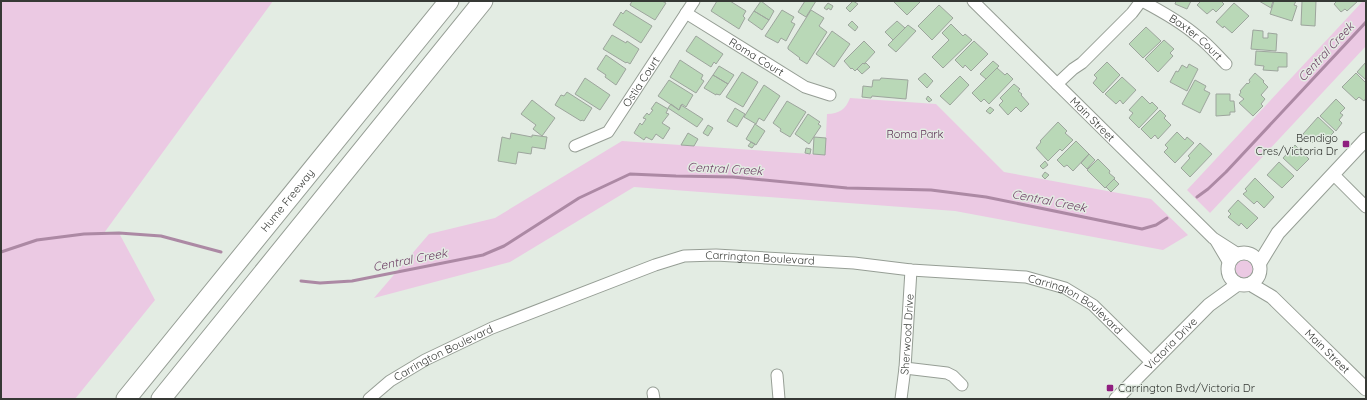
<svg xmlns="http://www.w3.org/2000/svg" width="1367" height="400" font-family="Quicksand,sans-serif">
  <rect width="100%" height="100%" fill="#e3ece3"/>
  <path fill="#ebc9e3" d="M1,1H273L104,233H119L155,300L75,399H1Z
    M1363,1H1366V46L1210,213L1187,190Z
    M850,98L936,104L1004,172L1151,199L1188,235L1163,250L955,211L634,187L510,262L374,298L429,234L495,218L622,141L825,155L827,114C839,114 846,109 850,98Z
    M1235 269a9 9 0 1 1 18 0a9 9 0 1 1-18 0Z"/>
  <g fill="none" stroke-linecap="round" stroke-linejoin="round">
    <path stroke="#ac89a4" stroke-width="3" d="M1197,197L1208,189L1226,172L1366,22
      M1,252L37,240L84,234L119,233L161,236L221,252
      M301,281L320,283L352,281L483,255L504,246L579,198L630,174L676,176L733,177L847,188L931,190L986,197L1142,229L1156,225L1167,218"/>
  </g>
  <path fill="#b9d8b7" stroke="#9da59d" d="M632,1H662L666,3L655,20L630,5Z
    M717,1H730L746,11L743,16L745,18L739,29L711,11Z
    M761,1L774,11L769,20L754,11Z
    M805,1H816L806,17L798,12Z
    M853,1L858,4L850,12L846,8Z
    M893,1H921L907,15Z
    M1176,1H1191L1187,9L1175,4Z
    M1201,1H1221L1224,4L1216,12L1213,9L1207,14L1197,5Z
    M1259,1H1273L1271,8Z
    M1274,1H1296L1294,5L1297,6L1292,21L1270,14Z
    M1302,1H1316L1315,26L1301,25Z
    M1335,1H1358L1347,11L1345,9L1341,12L1334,4L1336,2Z
    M828,3L833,6L831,10L828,8L827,10L824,8Z
    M1234,3L1249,16L1232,33L1224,26L1223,28L1216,22Z
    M939,5L953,18L932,40L918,26Z
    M626,10L652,26L641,43L613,25L621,12L623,14Z
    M782,10L794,17L791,22L795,24L786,41L781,38L778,43L765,36Z
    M811,10L824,18L819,26L827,32L807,64L799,59L800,58L788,49V47Z
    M754,11L769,20L762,30L748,20Z
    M852,21L858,27L855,31L848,25Z
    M897,21L905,28L893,40L885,32Z
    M951,24L963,36L965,34L972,40L943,68L932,57L949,40L942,33Z
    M908,25L916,31L896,52L888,45Z
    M1146,27L1161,41L1143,58L1129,44Z
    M1253,30L1263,31V38H1268V33L1277,34L1276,51L1251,49Z
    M832,31L850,44L834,67L816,54Z
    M612,35L626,43L627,41L639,49L630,64L627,62L626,63L603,49Z
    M696,36L723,54L716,64L714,62L711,67L686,51Z
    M1164,40L1174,49L1170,53L1173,56L1158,72L1145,59Z
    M864,41L875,52L864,64L863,63L855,71L852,68L851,69L844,61Z
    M974,41L988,54L971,71L965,65L963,68L955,60Z
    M1256,51L1287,53V67H1278V71L1263,70L1264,66L1255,65Z
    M606,55L626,69L616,85L605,77L606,75L597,69Z
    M680,60L703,75L701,79L704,81L696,93L670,77Z
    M993,61L999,66L986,79L980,74Z
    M1107,62L1120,75L1103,93L1093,83L1097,78L1094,75Z
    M1366,62V80L1357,72Z
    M863,63L864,64L866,63L870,67L862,74L857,69Z
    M1189,64L1198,69L1187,91L1170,82L1176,71L1178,72L1182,65L1187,68Z
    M719,66L734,75L728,84L713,75Z
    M997,68L1005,75L1007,73L1013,79L989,104L984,99L981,102L972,93Z
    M742,72L758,82L743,107L726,97Z
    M925,73L933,81L927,88L918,79Z
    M1255,73L1264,81L1263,82L1268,87L1261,95L1265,99L1261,104L1263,106L1253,116L1239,103L1244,99L1239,95L1241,92L1240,91L1247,83L1248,84L1250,82L1249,80Z
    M1356,73L1366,83V98L1364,101L1359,97L1356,100L1342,87Z
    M713,75L728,84L720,95L716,94V95L704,88Z
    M960,76L969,85L950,105L940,96Z
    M1122,77L1136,90L1123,104L1120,100L1116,104L1105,94Z
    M585,78L610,95L600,110L575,94Z
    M881,78L908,80L906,99L872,96L871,98L862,97L863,86L872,87L873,80H880Z
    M669,80L693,95L686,107L682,104L679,110L658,96Z
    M1195,80L1206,86L1204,90L1210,93L1200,113L1182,104Z
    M1014,84L1020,89L1018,91L1022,94L1021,95L1029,104L1021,112L1016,107L1008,115L999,105L1003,101L1000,98Z
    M764,85L780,96L764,121L759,118L756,124L744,117Z
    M567,92L592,108L584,121L582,120L581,121L555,105L561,95L564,96Z
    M1216,94H1230V101H1234L1235,112H1230V115L1216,116Z
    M928,96L932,100L929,102L926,99Z
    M1142,96L1150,104L1152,102L1158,108L1139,128L1129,118L1133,113L1129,110Z
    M1336,99L1345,108L1340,113L1343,115L1339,120L1342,123L1336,131L1320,116Z
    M532,100L555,118L542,136L533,129L536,125L521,114Z
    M787,101L806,112L790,137L780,131L781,129L773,123Z
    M656,102L668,109L666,113L669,114L662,123L670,128L663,139L656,134L652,140L646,137L644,140L634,133L640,123L642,125L646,119L643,118L647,113L649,115L653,110L651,109Z
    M671,104L679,110L681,105L703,119L697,127L668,108Z
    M990,107L994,110L990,114L986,111Z
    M735,108L745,114L737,127L727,121Z
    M1160,110L1166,116L1164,118L1171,125L1158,139L1155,135L1151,139L1141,129Z
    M808,114L820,122L818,124L821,126L809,144L795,134Z
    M1318,117L1334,132L1327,139L1324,136L1319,141L1316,138L1312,143L1303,134Z
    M1058,122L1067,131L1065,133L1073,140L1062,151L1060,149L1048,161L1036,148L1041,142L1040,141Z
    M755,124L765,131L756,145L746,139Z
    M708,125L713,128L708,136L703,133Z
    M1177,132L1185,140L1187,137L1194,143L1175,163L1164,152L1168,148L1165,145Z
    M511,133L532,137V135L547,137L545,149L532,147L531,154L518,152L516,164L498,161L502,137L510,139Z
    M688,133L698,139L694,146L681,145Z
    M814,137L826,138L825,155L813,154Z
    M1076,141L1089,154L1073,171L1067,165L1064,167L1057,160Z
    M751,142L755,144L752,148L748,146Z
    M1200,143L1212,154L1190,177L1181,168L1190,158L1188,156Z
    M1295,145L1309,159L1297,171L1283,158Z
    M806,148L811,149L810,154L805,153Z
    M1089,154L1095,160L1087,169L1081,163Z
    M1098,159L1110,171L1109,173L1115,178L1105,188L1087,170Z
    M1045,161L1048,165L1043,169L1040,166Z
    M1279,162L1294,176L1282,188L1267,175Z
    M1045,172L1049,175L1045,179L1042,176Z
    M1255,178L1274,197L1264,208L1257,201L1254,204L1243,194L1247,191L1245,189Z
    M1114,179L1119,184L1111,192L1106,187Z
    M1238,200L1258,218L1247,229L1241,223L1239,226L1228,217L1231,214L1228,211Z"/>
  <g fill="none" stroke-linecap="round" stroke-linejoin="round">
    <defs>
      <g id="minor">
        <path id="s1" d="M973,1L1213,238L1238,254"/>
        <path id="s2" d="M1142,1C1161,11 1181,22 1197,36C1208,44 1217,55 1226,64"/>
        <path id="s3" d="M686,13L805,87L830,95"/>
        <path d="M1057,84L1073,69L1082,63L1132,13L1141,1"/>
        <path id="s4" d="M575,146L608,132L694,1"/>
        <path d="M1333,174L1366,207"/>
        <path d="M1216,241L1229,263"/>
        <path d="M905,368L947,373L953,376L962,385"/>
        <path d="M777,375L779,399"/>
        <path d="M653,393L654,399"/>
        <path id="s5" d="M369,399L390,381L425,360L492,328L655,265L684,256L716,255L854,263L911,270L1026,277L1065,288L1093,305L1152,363"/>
        <path id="s6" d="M901,399L905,368L911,270"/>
      </g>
      <g id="tertiary">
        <circle cx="1244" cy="269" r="16"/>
        <path d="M1259,264L1278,233L1366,139"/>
        <path id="s7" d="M1250,284L1272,297L1366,389"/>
        <path id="s8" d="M1116,399L1209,305L1238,284"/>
      </g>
      <g id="motorway">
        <path id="s9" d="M126,399L449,1"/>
        <path d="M161,399L483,1"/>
      </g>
    </defs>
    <use href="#minor" stroke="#969e95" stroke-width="13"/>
    <use href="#tertiary" stroke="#969e95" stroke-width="15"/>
    <use href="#motorway" stroke="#969e95" stroke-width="21"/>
    <use href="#minor" stroke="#fff" stroke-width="11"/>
    <use href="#tertiary" stroke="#fff" stroke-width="13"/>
    <use href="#motorway" stroke="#fff" stroke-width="19"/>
  </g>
  <g fill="#8f1e7f" stroke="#e3ece3" stroke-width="1.5">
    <rect x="1342" y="140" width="8" height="8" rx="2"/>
    <rect x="1106" y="384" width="8" height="8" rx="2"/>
  </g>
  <g text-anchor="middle" stroke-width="3" stroke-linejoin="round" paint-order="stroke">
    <g font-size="11" fill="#363935" stroke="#e3ece3">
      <text dy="4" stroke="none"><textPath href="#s2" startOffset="65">Baxter Court</textPath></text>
      <text dy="4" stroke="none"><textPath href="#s3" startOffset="83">Roma Court</textPath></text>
      <text dy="4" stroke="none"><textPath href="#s4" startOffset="96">Ostia Court</textPath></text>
      <text dy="4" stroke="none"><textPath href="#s1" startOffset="168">Main Street</textPath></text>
      <text dy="4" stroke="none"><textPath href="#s9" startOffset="256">Hume Freeway</textPath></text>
      <text dy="4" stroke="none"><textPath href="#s5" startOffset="424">Carrington Boulevard</textPath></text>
      <text dy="4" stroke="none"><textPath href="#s5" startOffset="748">Carrington Boulevard</textPath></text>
      <text dy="4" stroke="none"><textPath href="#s6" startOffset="65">Sherwood Drive</textPath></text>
      <text dy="4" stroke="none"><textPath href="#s8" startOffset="78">Victoria Drive</textPath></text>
      <text dy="4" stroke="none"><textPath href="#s7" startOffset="103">Main Street</textPath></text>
      <text dy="4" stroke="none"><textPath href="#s5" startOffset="88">Carrington Boulevard</textPath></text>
    </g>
    <g font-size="11" fill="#5e3056" stroke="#e3ece3">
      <text x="915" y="138">Roma Park</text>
    </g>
    <g font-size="11" fill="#363935" stroke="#e3ece3" text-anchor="end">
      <text x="1338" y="142">Bendigo<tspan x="1338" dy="13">Cres/Victoria Dr</tspan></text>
      <text x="1118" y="392" text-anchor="start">Carrington Bvd/Victoria Dr</text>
    </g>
    <g font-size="12" font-style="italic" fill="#6e3f65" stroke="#e3ece3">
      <text transform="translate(1326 52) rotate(-47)" y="4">Central Creek</text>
      <text transform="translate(725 169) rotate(3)" y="4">Central Creek</text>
      <text transform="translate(1049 201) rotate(11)" y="4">Central Creek</text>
      <text transform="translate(410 260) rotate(-11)" y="4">Central Creek</text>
    </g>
  </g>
  <rect width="1367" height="400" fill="none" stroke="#363935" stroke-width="4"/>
</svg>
